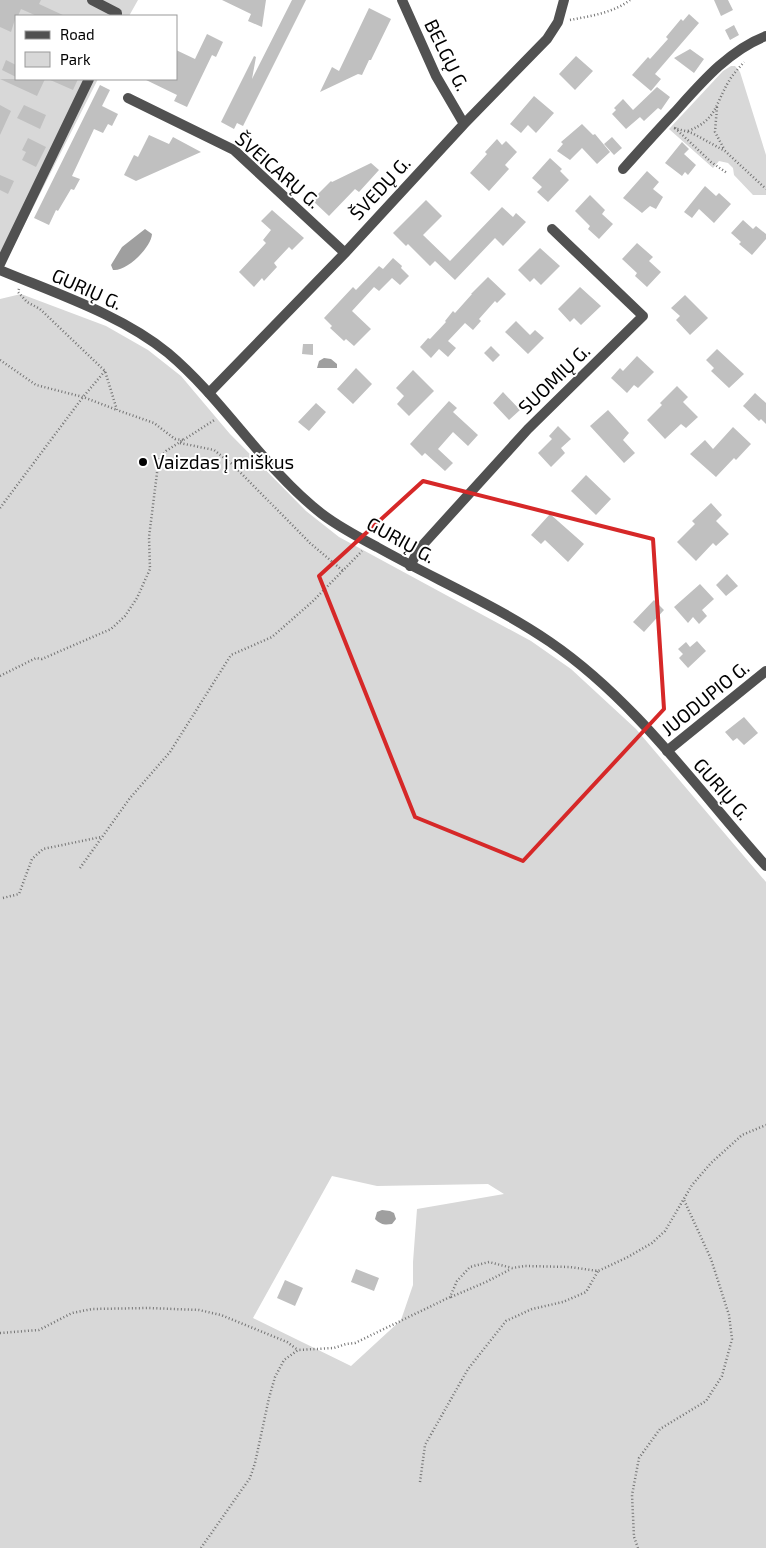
<svg xmlns="http://www.w3.org/2000/svg" width="766" height="1548" font-family="'Exo 2',sans-serif">
  <rect width="100%" height="100%" fill="#fff"/>
  <path fill="#d8d8d8" fill-rule="evenodd" d="M0,0H138L129,16H16V79H98L5,263L0,261Z
    M731,66H735L740,72L766,155V195H753L734,175L733,168L728,163L719,161L713,168L669,129L723,71Z
    M21,294L106,326L148,350L181,376L230,434L306,511L339,537L531,641L571,669L636,729L766,882V1548H0V299ZM332,1176L377,1186L488,1184L504,1194L417,1209L413,1262V1285L401,1320L351,1366L253,1318Z"/>
  <path fill="#9f9f9f" d="M145,229L152,234C151,248 126,272 113,270L111,265L122,247Z
    M324,358L331,359L337,364V368H317L319,361Z
    M382,1210L390,1211L394,1213L396,1219L392,1224C385,1225 381,1225 375,1219L377,1212Z"/>
  <path fill="#c0c0c0" d="M0,0H41L39,4L65,16H37L21,9L18,16H16L11,32L0,27Z
    M222,0H266L262,27L248,21L251,14Z
    M292,0H306L243,126L237,123L234,129L221,122L254,56L256,57L252,79Z
    M714,0H728L733,10L721,16Z
    M369,8L391,19L371,60H369L362,75L358,74L320,92L332,67L339,71Z
    M689,14L699,23L655,74L661,79L651,91L632,75L648,57L650,59L668,39L666,37L681,19L683,21Z
    M734,25L739,35L730,40L725,30Z
    M207,34L223,42L216,57L212,55L187,107L174,101L177,95L144,79H176V50L195,59Z
    M690,49L704,59L694,73L674,58Z
    M576,56L593,71L575,90L559,74Z
    M6,60L16,65V77L2,70Z
    M0,79H45L37,96Z
    M48,79H78L73,90Z
    M100,85L110,90L102,106L118,114L112,126L108,124L103,133L94,129L72,176L80,179L74,190L71,189L58,211L56,210L49,225L34,218Z
    M657,87L670,97L661,110L658,108L644,121L634,111L640,117L626,129L612,114L616,110L614,108L623,99L633,110Z
    M534,96L554,113L536,133L528,125L521,133L510,124Z
    M0,105L11,111L0,135Z
    M24,105L46,115L40,129L17,118Z
    M582,124L593,135L595,134L610,152L597,164L582,148L570,160L557,151L563,144L561,142Z
    M149,135L169,144L173,137L201,152L136,181L124,175L134,155L138,157Z
    M612,137L622,148L614,155L604,144Z
    M28,138L46,147L36,167L22,160L26,152L22,150Z
    M497,139L502,145L506,141L517,152L505,165L509,169L489,191L470,173L487,154L485,152Z
    M682,142L689,149L684,154L696,165L688,175L685,172L682,176L665,163Z
    M550,158L562,169L560,171L569,180L548,202L537,192L542,187L532,178Z
    M371,163L379,170L359,192L355,189L329,216L312,200L331,181L332,182Z
    M647,171L659,182L653,189L663,197L656,209L650,206L642,213L623,198Z
    M0,175L14,181L8,194L0,190Z
    M705,186L716,196L719,193L731,204L714,223L699,209L692,218L684,212Z
    M590,195L605,210L602,214L613,224L599,239L588,229L590,226L575,211Z
    M426,200L442,216L423,235L450,261L502,207L513,217L516,213L526,222L503,246L495,238L455,280L435,261L430,266L408,244L406,246L393,233Z
    M272,210L304,238L292,250L289,247L274,263L277,267L264,281L262,278L254,287L239,272L266,243L263,240L271,230L261,221Z
    M743,220L753,229L756,226L766,234V239L752,255L739,244L741,242L731,233Z
    M637,243L653,257L649,261L661,272L647,287L635,276L637,273L622,259Z
    M540,248L560,266L541,285L534,278L530,282L518,270Z
    M393,258L402,266L401,268L409,276L400,285L392,278L379,291L374,287L352,311L371,329L354,346L346,339L344,341L330,328L332,326L324,318L353,287L356,290L379,266L383,269Z
    M488,277L506,294L497,303L495,301L479,319L481,321L473,330L465,323L448,341L456,348L448,357L439,349L431,358L420,347L428,338L430,339L446,322L445,321L453,311L455,313L472,294H471Z
    M580,287L601,306L581,325L574,318L570,322L558,309Z
    M685,295L708,318L690,335L676,320L680,316L671,308Z
    M516,321L530,335L535,330L544,338L528,354L505,332Z
    M303,344H313V355L302,354Z
    M491,346L500,355L493,362L484,353Z
    M717,349L744,374L729,388L711,371L714,368L706,360Z
    M637,356L654,372L638,388L634,385L627,393L611,378L620,368L623,371Z
    M356,368L372,384L353,404L337,389Z
    M413,370L434,391L409,416L397,404L404,396L396,388Z
    M677,386L688,397L683,402L698,417L686,428L681,424L665,439L647,420L662,405L660,403Z
    M503,392L520,410L509,420L493,403Z
    M755,393L766,403V424L761,419L759,421L743,406Z
    M449,401L457,408L453,412L478,435L468,446L453,432L438,449L453,463L445,471L425,453L422,456L410,444Z
    M316,403L326,412L309,431L298,422Z
    M608,410L629,433L623,440L635,453L624,463L590,426Z
    M558,426L571,439L561,448L565,453L551,467L538,453L552,439L549,436Z
    M733,427L751,444L736,460L734,458L716,477L690,454L705,440L713,449Z
    M586,475L611,499L596,515L571,491Z
    M711,503L722,515L716,521L729,534L716,546L713,543L696,561L677,542L695,524L692,521Z
    M550,514L584,544L568,562L545,540L541,544L531,535Z
    M727,574L738,586L726,596L716,585Z
    M700,584L714,599L702,610L707,616L699,624L693,617L688,623L674,607Z
    M654,600L664,610L644,632L633,622Z
    M697,641L706,651L688,668L679,658L683,654L678,649L686,642L690,647Z
    M744,717L758,733L744,745L737,738L733,741L725,732Z
    M356,1269L379,1278L374,1291L351,1282Z
    M285,1280L303,1288L295,1306L277,1298Z"/>
  <g fill="none" stroke-linecap="round" stroke-linejoin="round">
    <path stroke="#737373" stroke-width="2.5" stroke-dasharray="1 2.5" stroke-linecap="butt" d="M570,20C590,16 613,13 630,0
      M717,107L715,132L724,149
      M674,128L692,133L725,151L766,189
      M675,128L711,162L727,173
      M688,131C717,120 715,104 729,81C733,74 739,68 744,62
      M19,289L18,292L27,302L40,309L105,371L117,410L154,423L175,439L183,440
      M0,360L36,385L83,397L117,410
      M180,443L214,450L232,464L310,543L343,571
      M0,508L83,397L105,371
      M0,676L36,658L42,659L111,629L125,616L137,598L150,569L149,537L158,465L160,458L166,451L216,419
      M80,868L130,798L170,752L231,655L272,637L312,602L362,551
      M3,898L19,894L32,859L43,849L101,837
      M451,1297L486,1282L511,1269
      M0,1333L39,1330L72,1313L92,1309L149,1308L199,1310L221,1315L287,1342L298,1350
      M420,1482L425,1445L468,1369L506,1321L532,1309L563,1302L586,1292L598,1271
      M201,1548L250,1478L255,1463L269,1398L275,1377L284,1360L298,1350L334,1348L346,1344L355,1343L450,1297L457,1281L470,1267L489,1262L512,1268L525,1266L570,1267L598,1271L626,1258L652,1243L665,1231L692,1185L711,1163L742,1135L766,1125
      M638,1548L634,1537L632,1495L639,1458L660,1429L706,1401L722,1376L732,1339L729,1315L711,1259L684,1200"/>
    <path stroke="#515151" stroke-width="10" d="M92,0L117,13V16
      M402,0L436,76L464,124
      M128,98L234,150L345,253
      M623,169C640,150 657,131 675,112C701,83 729,50 766,36
      M0,264L89,79
      M209,393L345,253L464,124L547,39L558,22L564,0
      M410,566L419,549L528,429L643,316L552,229
      M667,751L766,671"/>
    <path stroke="#515151" stroke-width="10" d="M0,270C55,293 122,315 168,353C225,401 263,468 322,514C339,527 358,537 377,547C434,579 496,605 550,642C636,701 697,789 766,866"/>
  </g>
  <path fill="none" stroke="#d62828" stroke-width="4" stroke-linejoin="round" d="M423,481L653,539L664,709L523,861L415,817L319,576Z"/>
  <circle fill="#000" stroke="#fff" stroke-width="2" cx="143" cy="462" r="5"/>
  <g text-anchor="middle" stroke-width="4" stroke-linejoin="round" paint-order="stroke">
    <g font-size="19" fill="#000" stroke="#fff">
      <text transform="translate(447 55) rotate(64)" y="7">BELGŲ G.</text>
      <text transform="translate(278 170) rotate(41)" y="7">ŠVEICARŲ G.</text>
      <text transform="translate(380 188) rotate(-47)" y="7">ŠVEDŲ G.</text>
      <text transform="translate(87 289) rotate(24)" y="7">GURIŲ G.</text>
      <text transform="translate(554 379) rotate(-44)" y="7">SUOMIŲ G.</text>
      <text transform="translate(401 540) rotate(29)" y="7">GURIŲ G.</text>
      <text transform="translate(705 698) rotate(-39)" y="7">JUODUPIO G.</text>
      <text transform="translate(722 789) rotate(49)" y="7">GURIŲ G.</text>
    </g>
    <g font-size="19" fill="#000" stroke="#fff" text-anchor="start">
      <text x="153" y="469">Vaizdas į miškus</text>
    </g>
  </g>
  <rect x="15" y="15" width="162" height="65" fill="#ffffff" stroke="#999999"/>
  <rect x="25" y="31" width="25" height="8" fill="#515151" stroke="#999999"/>
  <text x="60" y="40" font-size="15" fill="#000000">Road</text>
  <rect x="25" y="52" width="25" height="15" fill="#d8d8d8" stroke="#999999"/>
  <text x="60" y="65" font-size="15" fill="#000000">Park</text>
</svg>
